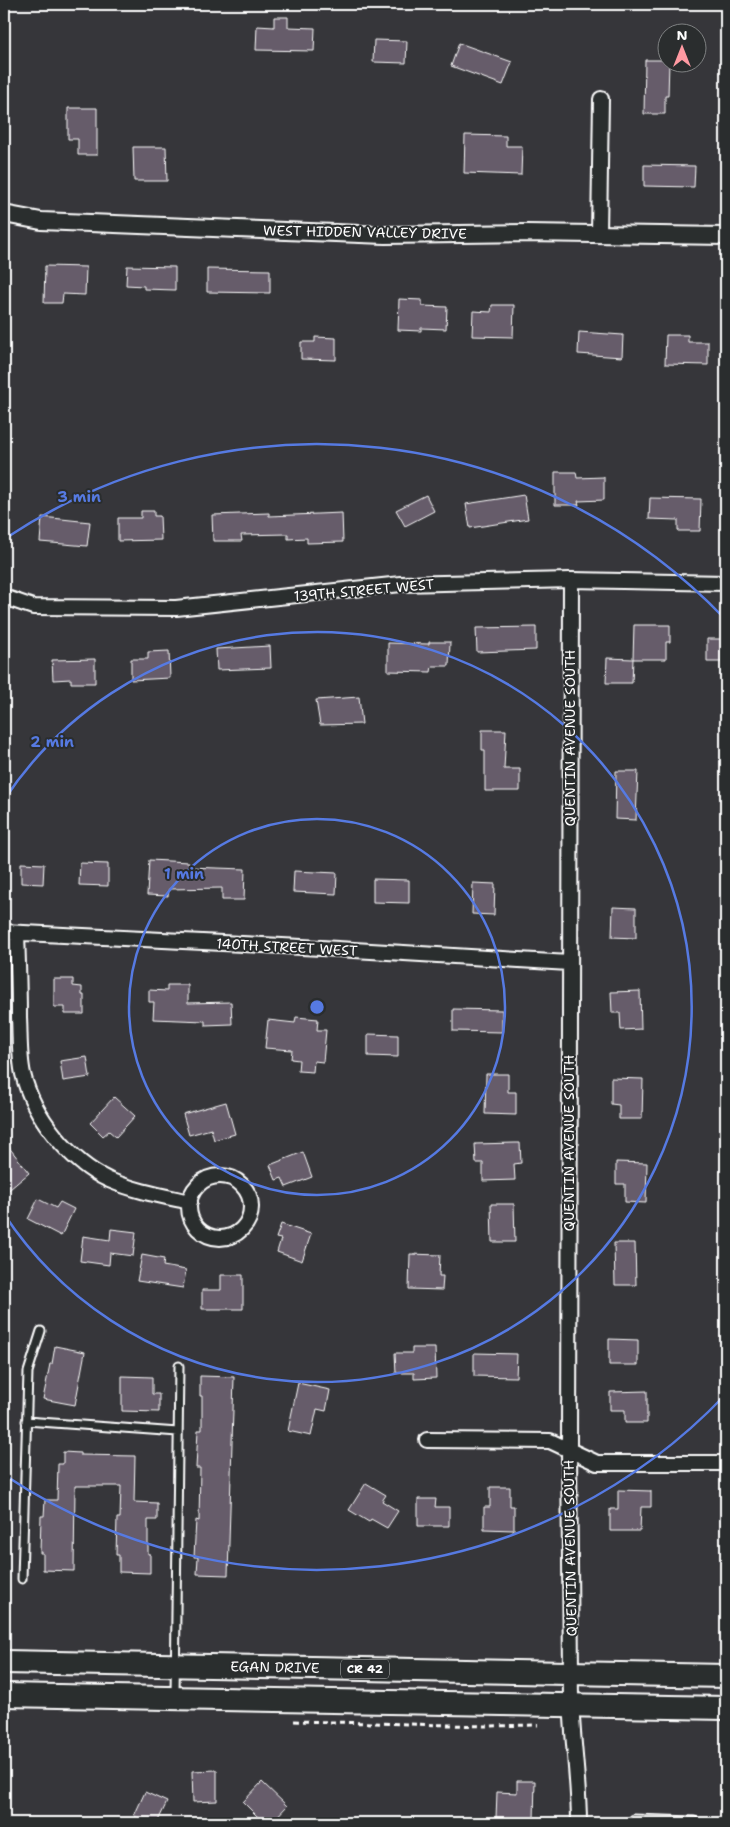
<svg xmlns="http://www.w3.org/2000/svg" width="730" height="1827" font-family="'Shantell Sans',sans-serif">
  <rect width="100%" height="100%" fill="#36363a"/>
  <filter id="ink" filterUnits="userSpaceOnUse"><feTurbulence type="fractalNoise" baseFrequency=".02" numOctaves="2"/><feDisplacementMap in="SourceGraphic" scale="10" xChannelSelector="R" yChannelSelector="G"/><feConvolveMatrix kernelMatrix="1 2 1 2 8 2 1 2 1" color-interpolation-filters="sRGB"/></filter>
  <g filter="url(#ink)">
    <path fill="#665b6a" stroke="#fff" d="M274,17H288V27L315,28L314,51L256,50L257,26L274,27Z
      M374,40L407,41L406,63L373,62Z
      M459,43L512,62L503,85L451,66Z
      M645,60H668L669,62L668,96H665V114H644Z
      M68,108H97V155H78V139H68Z
      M465,135L506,136V146H522L521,175L464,173Z
      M133,147H166L167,181H134Z
      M644,165L695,166L694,187L644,186Z
      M45,266L86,267L85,295L63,294L62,303H44Z
      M127,266L175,267V290L144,289V286L126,285Z
      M207,269L270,270V293L207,292Z
      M399,299L422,300V306L447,307L446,329L421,328V331L398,330Z
      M492,305H514L513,337L472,336L473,311L491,312Z
      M579,332L623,335L622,357L578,354Z
      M666,335H688V342H708V365L665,364Z
      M315,337L336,338V360L301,359V342H315Z
      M555,472H576L577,478L604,477V500L578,501L579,505H555Z
      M426,495L434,511L405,526L396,510Z
      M524,495L528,519L470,528L466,504Z
      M650,498L701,499L700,531H678V520L649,519Z
      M141,511H154V516H160L161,540L118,541V518H141Z
      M269,513V516L342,513L343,542L307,543V538L288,539V534L241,535L242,541H213L212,515Z
      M42,517L90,522L87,546L40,542Z
      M634,625H670V642H666V659H633Z
      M536,627V650L477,652L476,628Z
      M707,639H726V662H707Z
      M429,642H450L449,666H432L431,672L388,671V643L429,644Z
      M270,646L271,668L217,670L216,649Z
      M169,651L170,678L131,680V659H148V652Z
      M607,658L633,659L632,683H606Z
      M95,659V683H71V679L53,680L52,660Z
      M359,697L362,724L320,725L316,700Z
      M482,730H506L504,769H520V791H485V750H482Z
      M616,771H638L636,820L615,819Z
      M149,860L189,862L188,867L245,869L244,900H222V888L169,889L168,896L147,895Z
      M21,863L44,864L43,884L21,883Z
      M80,863L108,864V886L79,885Z
      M294,871L337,873L336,894L293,892Z
      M373,879L409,880V903L373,902Z
      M473,883L495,884L494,915L472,914Z
      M613,907L636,908V938L612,937Z
      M54,979H73V986L82,987V995H84V1014H65V1007H54Z
      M167,985H188V1003L231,1002L232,1024L205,1025V1021L153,1019L154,1002H149V990L167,991Z
      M640,991L641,1029L621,1030L620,1013H612L611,992Z
      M453,1009L502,1010V1032L453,1031Z
      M296,1017L318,1019L317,1030H326L323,1062L314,1061L313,1072L298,1071L299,1060L291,1059L292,1050L265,1048L268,1020L295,1023Z
      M368,1034L398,1035V1057L368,1056Z
      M87,1057L90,1077L63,1081L60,1061Z
      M486,1074H508V1092H516V1115L485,1114Z
      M611,1078L643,1079L642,1119H619V1105L611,1104Z
      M114,1097L135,1116L116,1137L109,1131L103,1136L90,1123Z
      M226,1102L235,1134L214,1140L211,1129L189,1135L183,1114Z
      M4,1141L29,1173L4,1194Z
      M515,1143H520L521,1163L514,1164L515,1180L483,1181V1163H476L475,1144Z
      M303,1152L312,1177L286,1187L282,1178L276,1180L270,1165Z
      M616,1162L647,1163L646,1203L625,1202V1184H616Z
      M38,1199L56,1208L60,1202L74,1209L61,1236L28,1219Z
      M491,1204H514L515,1242H492Z
      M281,1224L311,1234L302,1261L277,1252L281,1239L276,1238Z
      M111,1229L136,1232L133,1256L110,1253L109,1265L80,1261L83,1236L110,1240Z
      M614,1243H635L636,1285H615Z
      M410,1254L440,1255L439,1276H443L442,1290L409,1289Z
      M142,1255L164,1259L163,1266L186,1270L183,1288L137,1281Z
      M221,1275H243V1309H202V1290H221Z
      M609,1339L638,1340V1365H609Z
      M55,1346L85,1352L75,1405L43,1399L50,1364H52Z
      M412,1348H435L436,1378L414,1379V1373H396L395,1353H412Z
      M474,1353L517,1354L516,1377L474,1376Z
      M122,1376L152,1377V1394H159V1412L122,1411Z
      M200,1376L234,1377L228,1575L197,1574L198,1557H194L196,1520L199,1521L200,1468H196L198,1430H202V1396H200Z
      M298,1383L330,1390L326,1411L317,1409L311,1436L288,1431Z
      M647,1391V1423H625V1410H610V1392Z
      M63,1452L80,1453V1455L135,1456L134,1502L157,1503V1520H148V1554H150V1573L119,1572V1555H116L117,1518H120L121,1486H75L74,1571L43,1570V1553H40L41,1516H44L45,1500H57L58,1464H63Z
      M366,1483L386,1495L382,1501L398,1511L387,1528L371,1519L369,1522L349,1510Z
      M490,1487H510V1506H514V1530L484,1529V1507H490Z
      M618,1490L651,1491V1507H641L640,1531H610V1509H618Z
      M418,1499H436L435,1507H449V1526H418Z
      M217,1770V1801L193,1802L192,1771Z
      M517,1781H535L534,1819L496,1818L497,1792L517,1793Z
      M262,1782L287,1806L271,1823H252L258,1817L243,1802Z
      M145,1792L167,1802L157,1823H149L134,1816Z"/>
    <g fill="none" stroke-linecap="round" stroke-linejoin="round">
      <defs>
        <path id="service" d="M26,1421L178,1432
          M22,1579L28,1372L41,1331
          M175,1695L179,1366
          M634,1823V1819L694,1821V1823"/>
        <path id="minor" d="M599,234L601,99
          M571,580L569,1450L571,1672C569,1723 579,1772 579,1823
          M4,597L33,607L176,608L401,584L571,580L726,583
          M4,932L321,948L569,963
          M17,934C18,961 19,989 19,1017C20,1036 19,1056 23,1074C33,1116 70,1162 109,1180C135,1191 163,1196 190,1202
          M189 1207a31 31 0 1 1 62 0a31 31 0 1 1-62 0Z
          M427,1440L550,1441L597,1463H726"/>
        <path id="tertiary" d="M4,214L41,221L385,235L527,233L726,236"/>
        <path id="trunk" d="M4,1662L726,1676
          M4,1695L726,1708"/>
      </defs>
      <use href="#service" stroke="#fff" stroke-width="11"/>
      <use href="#minor" stroke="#fff" stroke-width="18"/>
      <use href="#tertiary" stroke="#fff" stroke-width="20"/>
      <use href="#trunk" stroke="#fff" stroke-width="26"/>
      <path stroke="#fff" stroke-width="3" stroke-dasharray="5 4" stroke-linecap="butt" d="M294,1721L487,1726L538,1725"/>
      <use href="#service" stroke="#2a2d2e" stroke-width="7"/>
      <use href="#minor" stroke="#2a2d2e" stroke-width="14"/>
      <use href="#tertiary" stroke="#2a2d2e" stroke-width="16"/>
      <use href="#trunk" stroke="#2a2d2e" stroke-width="22"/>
    </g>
  </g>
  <g fill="none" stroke="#567ae2" stroke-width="2.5">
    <circle cx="317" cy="1007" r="188"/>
    <path d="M4 800A375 375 0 1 1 4 1214"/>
    <path d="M725 1395A563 563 0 0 1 6 1476M6 538A563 563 0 0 1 725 619"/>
  </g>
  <g text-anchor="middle" stroke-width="4" stroke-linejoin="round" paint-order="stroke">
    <rect fill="#2a2d2e" stroke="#bfc0c0" stroke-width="1" x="341" y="1659.5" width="48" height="19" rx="4"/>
    <g font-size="12" font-weight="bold" fill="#fff">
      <text x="365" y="1673">CR 42</text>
    </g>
    <g font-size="14" fill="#fff" stroke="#2a2d2e">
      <text transform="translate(365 232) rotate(1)" y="5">WEST HIDDEN VALLEY DRIVE</text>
      <text transform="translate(364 590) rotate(-5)" y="5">139TH STREET WEST</text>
      <text transform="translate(570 738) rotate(-90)" y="5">QUENTIN AVENUE SOUTH</text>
      <text transform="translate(287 947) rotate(3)" y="5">140TH STREET WEST</text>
      <text transform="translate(569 1143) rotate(-90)" y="5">QUENTIN AVENUE SOUTH</text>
      <text transform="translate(570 1548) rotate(-91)" y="5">QUENTIN AVENUE SOUTH</text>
      <text transform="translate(275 1667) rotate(1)" y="5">EGAN DRIVE</text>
    </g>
  </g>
  <circle cx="317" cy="1007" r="8" fill="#567ae2" stroke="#2a2d2e" stroke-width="2.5"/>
  <g font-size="15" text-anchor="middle" font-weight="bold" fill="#567ae2" stroke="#2a2d2e" stroke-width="4" stroke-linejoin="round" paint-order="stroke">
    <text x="79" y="502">3 min</text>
    <text x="52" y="747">2 min</text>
    <text x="184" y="879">1 min</text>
  </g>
  <rect width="730" height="1827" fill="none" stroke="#2a2d2e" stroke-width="20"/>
  <rect x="10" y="10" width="710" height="1807" fill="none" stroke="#fff" stroke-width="2" filter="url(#ink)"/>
  <g transform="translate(682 48)"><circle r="24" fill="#2a2d2e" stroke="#7f8182"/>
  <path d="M0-4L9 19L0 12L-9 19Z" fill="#ff9aa2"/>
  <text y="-8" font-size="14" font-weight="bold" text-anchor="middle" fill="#ffffff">N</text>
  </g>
</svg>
